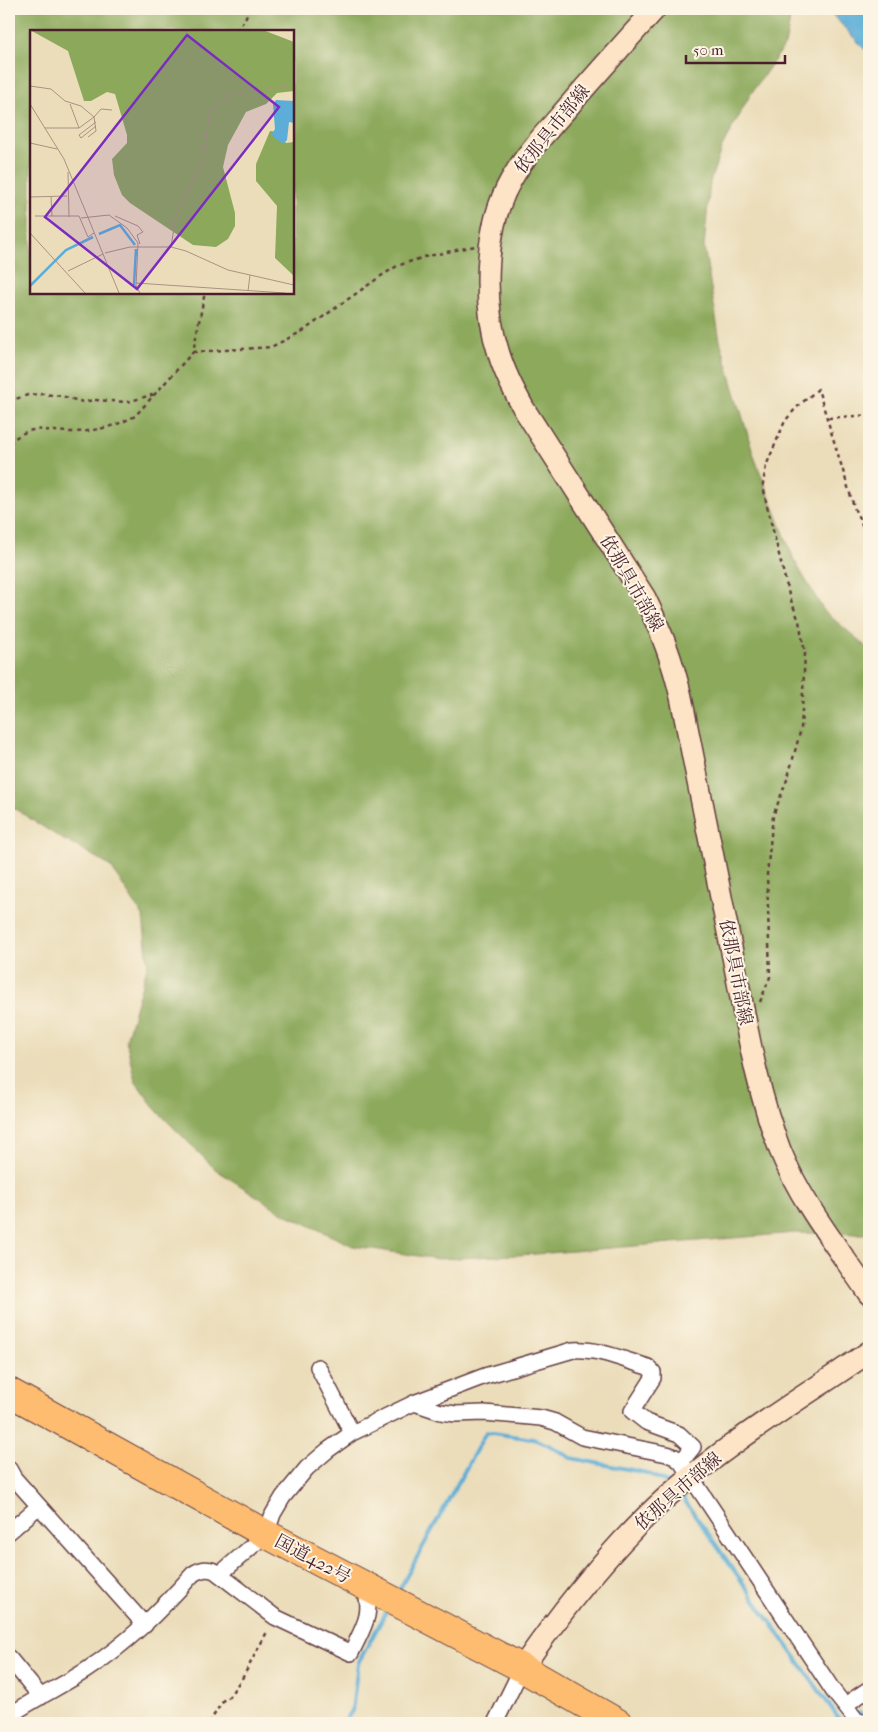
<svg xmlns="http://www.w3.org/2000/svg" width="878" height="1732" font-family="'IM FELL French Canon','Noto Serif JP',serif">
  <rect width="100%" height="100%" fill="#fcf5e5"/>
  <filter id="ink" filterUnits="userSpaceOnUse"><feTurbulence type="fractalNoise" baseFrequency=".02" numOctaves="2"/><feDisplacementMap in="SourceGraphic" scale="10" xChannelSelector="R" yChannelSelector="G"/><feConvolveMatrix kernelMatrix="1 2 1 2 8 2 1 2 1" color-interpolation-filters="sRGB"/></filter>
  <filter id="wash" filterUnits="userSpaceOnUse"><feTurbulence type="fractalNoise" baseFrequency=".0096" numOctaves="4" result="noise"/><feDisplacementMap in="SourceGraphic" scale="20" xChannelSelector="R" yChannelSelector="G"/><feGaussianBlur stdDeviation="1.12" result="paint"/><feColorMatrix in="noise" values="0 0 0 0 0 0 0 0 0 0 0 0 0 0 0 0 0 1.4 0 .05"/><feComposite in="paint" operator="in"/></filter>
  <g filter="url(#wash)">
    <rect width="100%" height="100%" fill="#ebddba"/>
    <path fill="#8ca95b" stroke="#6b6443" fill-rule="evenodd" d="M9,9H792L785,45L750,95L721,149L710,182L704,247L720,341L755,459L794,560L824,611L869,649V1234L795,1233L536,1254L438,1259L353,1246L281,1212L215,1169L157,1111L135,1081L126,1040L148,964L143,916L111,867L84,850L62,839L9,805ZM31,31H292V292H31Z"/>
    <path fill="#5cadd7" stroke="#536681" d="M830,9H869V54L829,11Z"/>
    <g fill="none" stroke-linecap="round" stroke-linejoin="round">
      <path stroke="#5cadd7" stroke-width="4" d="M680,1494L842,1723
        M398,1592L486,1432L533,1439L549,1445L571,1458L647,1473L670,1484
        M858,1713L869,1715
        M343,1723L352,1711L358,1663L388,1609"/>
    </g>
  </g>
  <g filter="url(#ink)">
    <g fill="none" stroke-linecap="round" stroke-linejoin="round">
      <defs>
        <path id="street" d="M318,1367L352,1433
          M414,1403L485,1376L573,1350C598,1348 624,1360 648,1367L653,1372V1378L632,1411L646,1422L679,1434L693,1447L681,1462
          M9,1469L14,1478L145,1625
          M9,1532L39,1506
          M220,1574L266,1534L273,1514L283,1497L307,1468L328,1450L352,1433L414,1403L441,1412L456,1414L484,1413L541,1418L555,1422L582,1437L667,1454L675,1457L681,1462L834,1692L857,1721L869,1723
          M9,1658L41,1697
          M845,1705L869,1689
          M9,1716C33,1699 60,1687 85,1671C128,1643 159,1612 193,1574C201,1569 206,1568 215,1571L275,1617L351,1653C363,1627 374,1615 364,1586
          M495,1723L522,1668"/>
        <path id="secondary" d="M655,9C628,39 601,69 574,100C552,126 528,150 511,180C484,227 482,303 499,354C505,374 514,391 524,409L645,598C662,633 672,659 681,697C699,787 717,877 735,967C747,1028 757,1091 780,1150C801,1202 838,1248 869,1294
          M522,1668C565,1606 612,1546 669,1495C730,1441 802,1398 869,1352"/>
        <path id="highway" d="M9,1392L266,1534L522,1668L618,1723"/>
      </defs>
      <use href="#street" stroke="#623c40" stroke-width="18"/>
      <use href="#secondary" stroke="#623c40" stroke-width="24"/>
      <use href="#highway" stroke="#623c40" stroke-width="30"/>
      <path stroke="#623c40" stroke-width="2.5" stroke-dasharray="4 4" stroke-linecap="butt" d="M236,31L245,19L249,9
        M193,352L271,347L303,331L381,276L397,266L424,257L475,246
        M9,401L28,395L43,394L61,396L83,402L94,400L127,402L155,394
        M828,418L869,415
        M9,443C33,422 43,432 71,432C93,432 117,426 135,416L193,352L205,292
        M760,1002L770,977L767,874L773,816L788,777L801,729L805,653L799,621L789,595L766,502L763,484L766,466L785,421L796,408L818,389L855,510L869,539
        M209,1723L224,1699L228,1698L243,1677L268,1630"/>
      <use href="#street" stroke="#fff" stroke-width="15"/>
      <use href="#secondary" stroke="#fee4c6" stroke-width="21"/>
      <use href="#highway" stroke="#fdbc70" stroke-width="28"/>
    </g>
  </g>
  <g text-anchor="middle" stroke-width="4" stroke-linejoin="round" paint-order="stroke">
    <g font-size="18" fill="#4a1f2b" stroke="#fcf5e5">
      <text transform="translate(552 129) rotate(-51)" y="6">依那具市部線</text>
      <text transform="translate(632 583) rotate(60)" y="6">依那具市部線</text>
      <text transform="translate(736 972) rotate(79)" y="6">依那具市部線</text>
      <text transform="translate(678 1491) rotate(-41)" y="6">依那具市部線</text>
      <text transform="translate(313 1559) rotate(28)" y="6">国道422号</text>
    </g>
  </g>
  <g transform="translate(30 30)">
    <rect width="264" height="264" fill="#ebddba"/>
    <path d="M0,0H233L264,12V61L247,63L236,74L216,82L198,115L193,137L205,183V196L198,209L186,217L163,215L100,173L92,165L84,145L82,129L97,113V105L85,64L77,62L61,71H54L38,21ZM240,101L249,102L256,113L264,112V246L245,228L247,176L226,151V134Z" fill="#8ca95b"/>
    <path d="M246,70L264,71V93L259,92L257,110L253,114L241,105L245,99L243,74Z" fill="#5cadd7"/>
    <path fill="none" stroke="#5cadd7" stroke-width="2.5" d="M69,204L90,195L105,215M104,255L106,219M0,256L36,220L63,207"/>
    <path fill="none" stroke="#ab9181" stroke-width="1" d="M0,56L21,59L35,71L51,76L64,87L71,79L82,80M0,74L34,129L89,263M40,74L49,98M15,98H49L64,87L66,101L58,107M49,105L51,108L66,96M49,105L66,92M0,113L27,119M38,142L39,187M0,167L37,166M21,167L22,186M5,186H49L58,207L64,203M85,186L108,196L113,202L107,205L110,214M51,188L79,185L97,198L108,213L106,256L110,263M0,203L55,263M141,217L156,221L198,240L264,255M75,223L100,217H141L146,185L173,129L179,87L185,75L200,64L264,55M38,241L73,224M106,253L255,263M218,261L220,245"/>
    <path fill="#7b2cbf" fill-opacity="0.15" stroke="#7b2cbf" stroke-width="2.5" d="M157,5L249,77L107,259L15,187Z"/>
    <rect width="264" height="264" fill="none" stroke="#4a1f2b" stroke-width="2.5"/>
  </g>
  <rect width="878" height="1732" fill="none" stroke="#fcf5e5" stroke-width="30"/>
  <path d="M686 55v8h99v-8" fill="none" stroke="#4a1f2b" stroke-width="2.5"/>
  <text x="693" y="55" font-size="15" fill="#4a1f2b" stroke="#fcf5e5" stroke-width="4" paint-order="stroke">50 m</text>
</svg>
